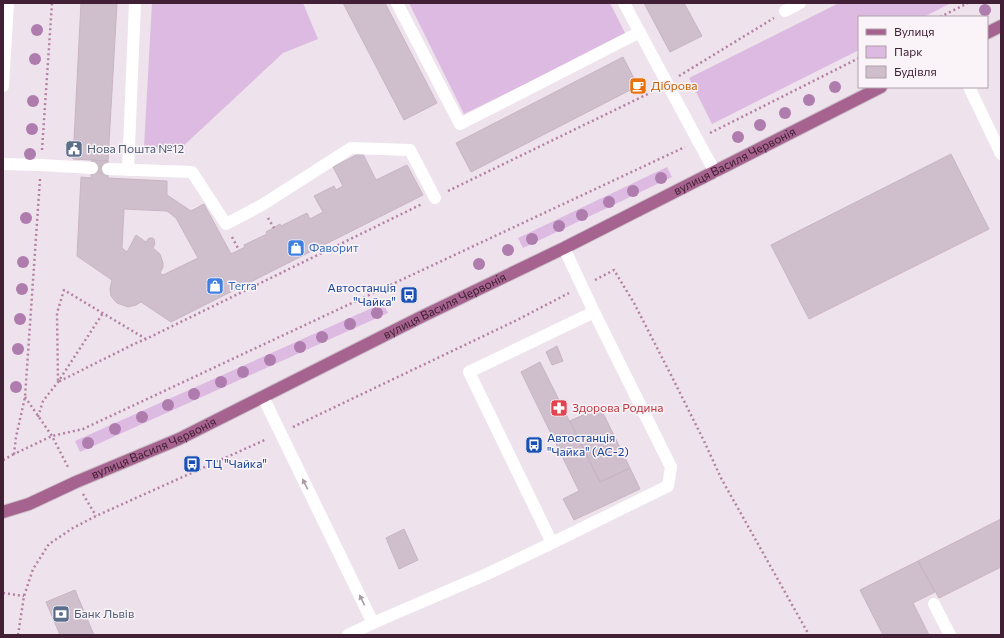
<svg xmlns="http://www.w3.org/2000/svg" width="1004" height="638" font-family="Commissioner,sans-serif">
  <rect width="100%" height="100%" fill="#eee3ec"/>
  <path fill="#dcbae1" d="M152,3H303L318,39L283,53L180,149L144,147Z
    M409,3H610L626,35L464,114Z
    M839,3H951L924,17H859V50L712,124L689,78Z
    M667,167L672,177L523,248L518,238Z
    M383,303L388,313L80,452L75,441Z"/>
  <path fill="#cfbfcc" stroke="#c8b4c4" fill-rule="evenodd" d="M81,3H117L108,161L73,159Z
    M343,3H385L437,103L404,120Z
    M644,3H684L702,36L670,52Z
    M623,57L638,86L471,172L456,143Z
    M362,152L376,180L407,165L423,195L171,322L141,302L136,305L128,307L117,303L115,301L111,296L110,289L112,280L77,256L81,177L91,178L92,160L108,161V178L167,181V195L191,211L204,204L231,254L245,247L244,245L267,234L266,232L280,224L281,226L307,213L310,219L323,212L314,196L334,186L336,190L343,186L333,167ZM124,209L167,211L176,218L198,258L163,275L160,273L163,267V263L160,254L153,248L155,244L154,239L152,238H149L146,242L136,235L127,252L122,248Z
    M951,154L989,229L809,319L771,245Z
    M557,346L563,361L552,365L546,352Z
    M540,362L600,482L630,468L640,489L574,520L563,499L579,491L521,372Z
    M600,407L630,468L600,482L570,421Z
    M1001,519V567L939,598L918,561Z
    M404,529L418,560L399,569L386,538Z
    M918,561L935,592L913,603L929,635H883L860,590Z
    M75,590L94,635H60L46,602Z"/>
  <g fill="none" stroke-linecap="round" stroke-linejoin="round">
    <path stroke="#cbbcc8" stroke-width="12" stroke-dasharray="12 6" stroke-linecap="butt" d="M92,168L108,169"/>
    <defs>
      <g id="major">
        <path d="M987,33L1001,26"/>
        <path id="s1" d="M3,512L29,504L76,482L179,439L421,317L564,248L881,87"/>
      </g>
    </defs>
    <use href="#major" stroke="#cac1c7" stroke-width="14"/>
    <path stroke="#b480a5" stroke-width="2.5" stroke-dasharray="2 3" stroke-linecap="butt" d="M940,17L968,3
      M679,76L774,18
      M710,133L859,58
      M42,150L52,3
      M40,179L25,397L16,437L14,454L52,436L83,429L685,147
      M448,191L654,91
      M268,218L274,228
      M232,237L239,250
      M595,280L614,270L634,303L672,377L704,441L721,478L809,635
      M146,339L64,290L57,313L58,382L134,344L146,339L422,204
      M25,397L52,436L69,469
      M38,417L43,401L58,382L103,313
      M293,427L515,321L569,293
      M3,460L14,454
      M83,494L96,516
      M3,593L24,596
      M18,635L24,596L33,569L49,544L73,528L96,516L267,439"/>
    <path stroke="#fff" stroke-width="12" d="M397,3L460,124L640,32
      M624,3L698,141L715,172
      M785,11L800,3
      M3,86L8,3
      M969,87L1001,154
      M3,164L41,165L92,168
      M108,169L192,172L226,224L262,205L351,148L410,150L435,198
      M128,170L135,3
      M564,248L594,312L671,467L668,486L552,543L469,372L594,312
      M263,397L373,623L348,635
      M934,604L950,635
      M373,623L487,574L552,543"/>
    <use href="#major" stroke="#a7638f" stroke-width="12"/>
  </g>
  <g fill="#af7cae">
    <circle cx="985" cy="10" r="6"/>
    <circle cx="37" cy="30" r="6"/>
    <circle cx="35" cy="59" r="6"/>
    <circle cx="835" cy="87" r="6"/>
    <circle cx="809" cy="100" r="6"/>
    <circle cx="33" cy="101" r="6"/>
    <circle cx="785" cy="113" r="6"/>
    <circle cx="760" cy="125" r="6"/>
    <circle cx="32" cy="129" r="6"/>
    <circle cx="738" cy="137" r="6"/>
    <circle cx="30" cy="154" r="6"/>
    <circle cx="661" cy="178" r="6"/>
    <circle cx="633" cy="191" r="6"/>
    <circle cx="609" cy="202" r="6"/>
    <circle cx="582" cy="215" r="6"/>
    <circle cx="26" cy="218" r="6"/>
    <circle cx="559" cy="226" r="6"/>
    <circle cx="532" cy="239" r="6"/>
    <circle cx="508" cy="250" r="6"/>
    <circle cx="23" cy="262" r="6"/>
    <circle cx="479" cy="264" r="6"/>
    <circle cx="22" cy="289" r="6"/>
    <circle cx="377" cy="313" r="6"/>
    <circle cx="20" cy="319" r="6"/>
    <circle cx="350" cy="324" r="6"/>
    <circle cx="322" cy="337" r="6"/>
    <circle cx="300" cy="347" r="6"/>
    <circle cx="18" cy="349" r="6"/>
    <circle cx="270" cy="360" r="6"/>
    <circle cx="243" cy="372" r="6"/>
    <circle cx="221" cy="382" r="6"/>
    <circle cx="16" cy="387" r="6"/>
    <circle cx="194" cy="394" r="6"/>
    <circle cx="168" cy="405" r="6"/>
    <circle cx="142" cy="417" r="6"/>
    <circle cx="115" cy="429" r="6"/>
    <circle cx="88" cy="443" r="6"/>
  </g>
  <defs><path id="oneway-solid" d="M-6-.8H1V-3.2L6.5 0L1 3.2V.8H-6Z"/></defs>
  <g fill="#aa9ba5">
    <use href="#oneway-solid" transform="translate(305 484) rotate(-116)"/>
    <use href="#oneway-solid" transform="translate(362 600) rotate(-116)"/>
  </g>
  <defs>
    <symbol id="cafe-square" viewBox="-11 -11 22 22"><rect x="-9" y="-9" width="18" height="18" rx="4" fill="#e8710a" stroke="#faf4f9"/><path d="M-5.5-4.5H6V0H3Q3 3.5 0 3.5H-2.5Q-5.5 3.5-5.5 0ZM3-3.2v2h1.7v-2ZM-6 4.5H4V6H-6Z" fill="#fff"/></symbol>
    <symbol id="civic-square" viewBox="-11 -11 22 22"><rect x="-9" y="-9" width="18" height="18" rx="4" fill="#5c6f8a" stroke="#faf4f9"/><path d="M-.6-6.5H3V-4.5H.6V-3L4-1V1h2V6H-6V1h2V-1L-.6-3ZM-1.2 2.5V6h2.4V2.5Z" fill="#fff"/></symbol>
    <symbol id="shop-square" viewBox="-11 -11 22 22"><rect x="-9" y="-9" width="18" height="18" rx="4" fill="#3f7fe0" stroke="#faf4f9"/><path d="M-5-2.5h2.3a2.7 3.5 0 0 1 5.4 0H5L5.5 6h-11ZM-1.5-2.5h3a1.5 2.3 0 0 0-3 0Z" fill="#fff"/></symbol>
    <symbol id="bus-square" viewBox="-11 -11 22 22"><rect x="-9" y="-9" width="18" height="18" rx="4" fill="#1a4fb4" stroke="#faf4f9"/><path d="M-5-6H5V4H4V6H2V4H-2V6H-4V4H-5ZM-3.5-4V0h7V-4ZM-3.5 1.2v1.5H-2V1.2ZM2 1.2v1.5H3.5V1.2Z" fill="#fff"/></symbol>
    <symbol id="pharmacy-square" viewBox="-11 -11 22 22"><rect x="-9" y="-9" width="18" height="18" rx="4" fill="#e0444e" stroke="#faf4f9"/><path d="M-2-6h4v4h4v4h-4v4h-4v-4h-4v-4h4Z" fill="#fff"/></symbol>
    <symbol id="bank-square" viewBox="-11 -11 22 22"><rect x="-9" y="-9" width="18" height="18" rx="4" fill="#5c6f8a" stroke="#faf4f9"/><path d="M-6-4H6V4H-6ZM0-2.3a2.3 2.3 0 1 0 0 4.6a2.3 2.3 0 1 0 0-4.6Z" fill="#fff"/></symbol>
  </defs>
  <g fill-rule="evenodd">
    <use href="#cafe-square" x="628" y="76" width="20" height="20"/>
    <use href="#civic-square" x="64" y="139" width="20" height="20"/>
    <use href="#shop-square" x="286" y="238" width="20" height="20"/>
    <use href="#shop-square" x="205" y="276" width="20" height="20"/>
    <use href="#bus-square" x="399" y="285" width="20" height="20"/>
    <use href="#pharmacy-square" x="549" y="398" width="20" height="20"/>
    <use href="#bus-square" x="524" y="435" width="20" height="20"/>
    <use href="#bus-square" x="182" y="454" width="20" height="20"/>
    <use href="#bank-square" x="51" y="604" width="20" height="20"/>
  </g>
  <g text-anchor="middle" stroke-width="3" stroke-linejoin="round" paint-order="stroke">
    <g font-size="12" fill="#c56008" stroke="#faf4f9" text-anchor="start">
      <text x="651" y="90">Діброва</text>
    </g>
    <g font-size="12" fill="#4e5e75" stroke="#faf4f9" text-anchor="start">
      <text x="87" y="153">Нова Пошта №12</text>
      <text x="74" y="618">Банк Львів</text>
    </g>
    <g font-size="12" fill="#412036" stroke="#faf4f9">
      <text dy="4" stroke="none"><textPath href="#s1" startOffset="812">вулиця Василя Червонія</textPath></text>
      <text dy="4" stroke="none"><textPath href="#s1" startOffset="488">вулиця Василя Червонія</textPath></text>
      <text dy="4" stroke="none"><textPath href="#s1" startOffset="164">вулиця Василя Червонія</textPath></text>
    </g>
    <g font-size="12" fill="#366cbe" stroke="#faf4f9" text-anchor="start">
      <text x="309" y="252">Фаворит</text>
      <text x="228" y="290">Terra</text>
    </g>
    <g font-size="12" fill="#164399" stroke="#faf4f9" text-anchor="start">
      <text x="396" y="292" text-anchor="end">Автостанція<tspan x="396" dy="14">"Чайка"</tspan></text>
      <text x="547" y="442">Автостанція<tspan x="547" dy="14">"Чайка" (АС-2)</tspan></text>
      <text x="205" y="468">ТЦ "Чайка"</text>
    </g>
    <g font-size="12" fill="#be3a42" stroke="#faf4f9" text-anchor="start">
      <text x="572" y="412">Здорова Родина</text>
    </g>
  </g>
  <rect width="1004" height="638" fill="none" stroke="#412036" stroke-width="8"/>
  <rect x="858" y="16" width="130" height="72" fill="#faf4f9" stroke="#b09fab"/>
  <rect x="866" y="29" width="20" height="6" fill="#a7638f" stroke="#b09fab"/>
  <text x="894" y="36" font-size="12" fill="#412036">Вулиця</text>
  <rect x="866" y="46" width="20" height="12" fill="#dcbae1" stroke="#b09fab"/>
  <text x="894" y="56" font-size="12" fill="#412036">Парк</text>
  <rect x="866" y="66" width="20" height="12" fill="#cfbfcc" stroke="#b09fab"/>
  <text x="894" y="76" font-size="12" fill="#412036">Будівля</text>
</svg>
